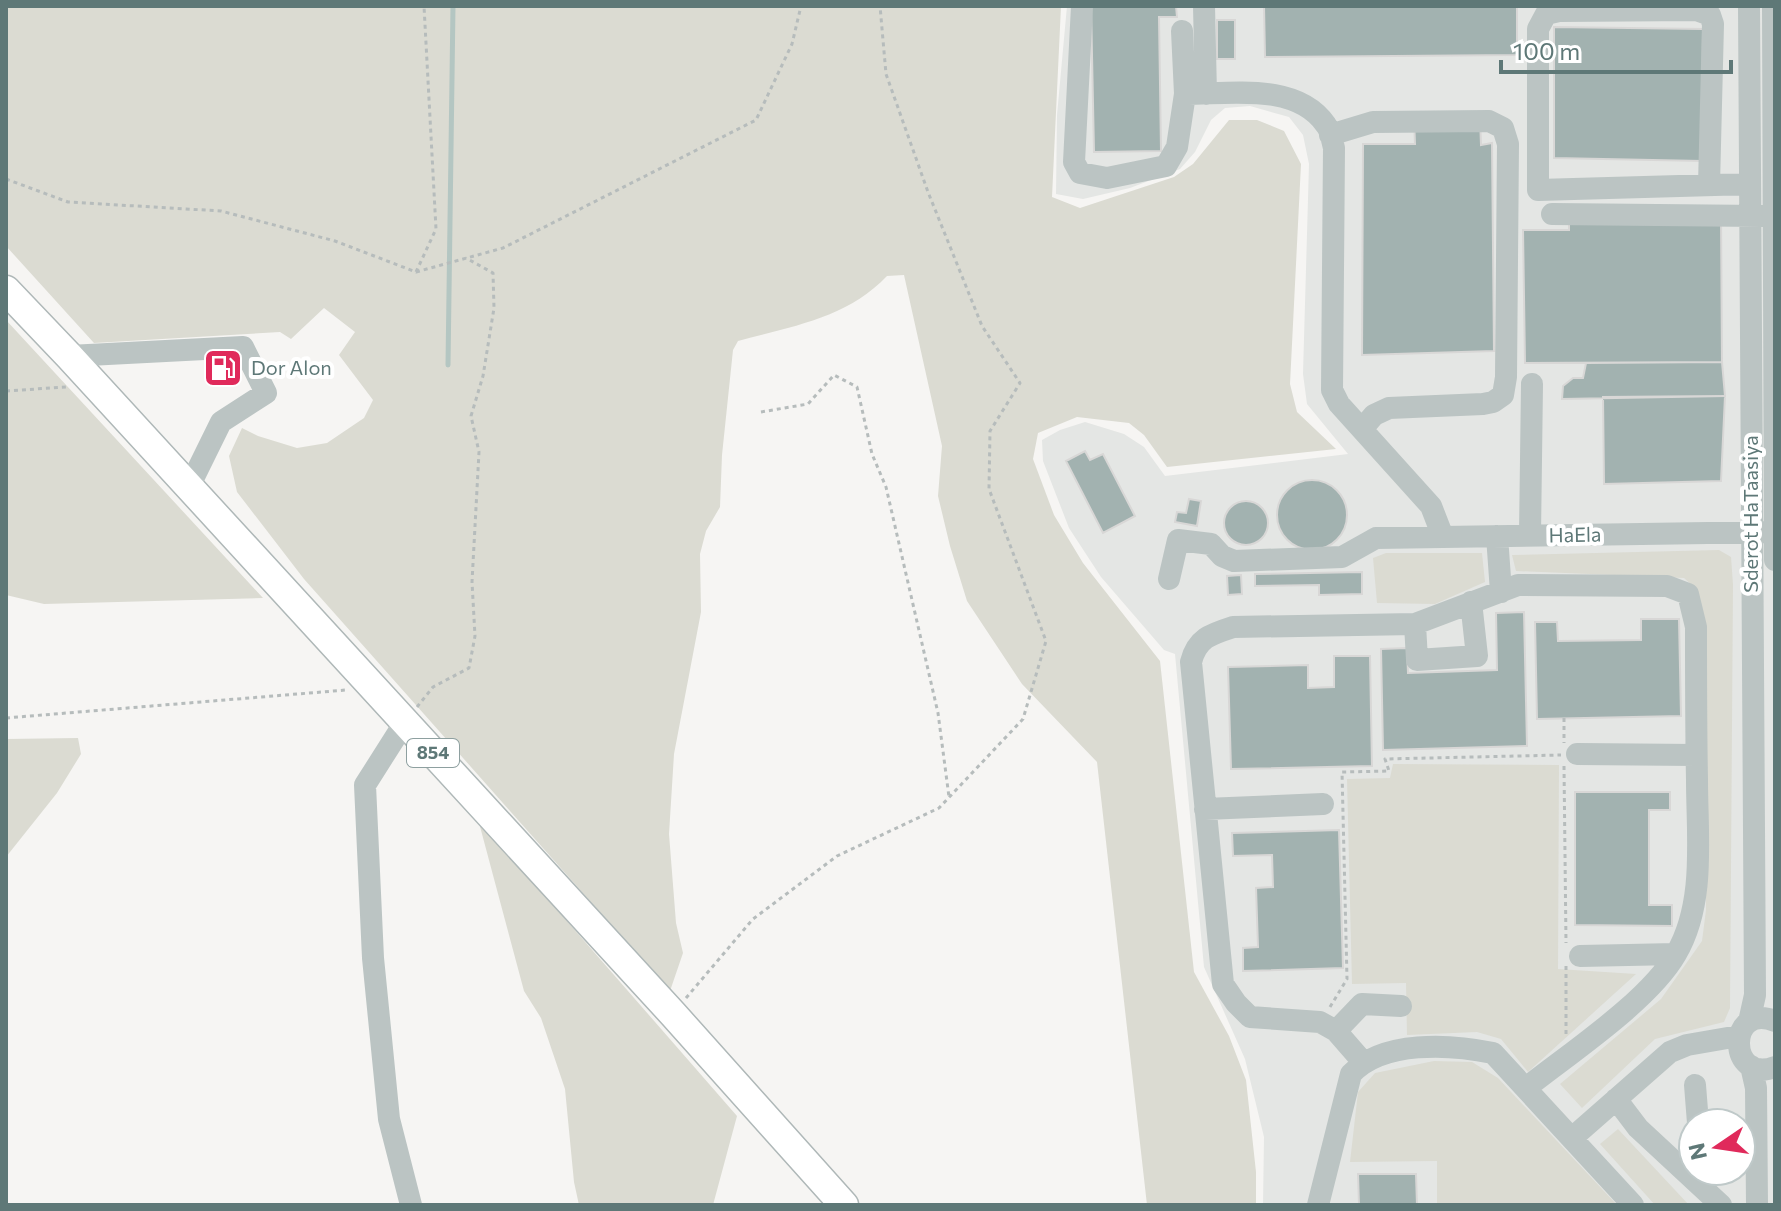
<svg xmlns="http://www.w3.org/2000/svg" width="1781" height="1211" font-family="Commissioner,sans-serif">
  <rect width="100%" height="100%" fill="#f6f5f3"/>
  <path fill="#e4e6e4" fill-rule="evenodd" d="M1067,6H1775V1205H1263L1264,1137L1245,1059L1204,967L1175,654L1164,650L1101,577L1069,528L1043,461L1042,440L1060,430L1085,422L1124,434L1144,447L1165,476L1348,454L1307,404L1303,374L1309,164L1303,135L1289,117L1250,106L1225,108L1211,120L1195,152L1180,169L1130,188L1083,199L1056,194L1057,115ZM1693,1123H1741V1171H1693Z"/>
  <path fill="#dbdbd2" d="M6,6H1061L1052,197L1080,208L1174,177L1193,164L1229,120H1257L1284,131L1301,164L1290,384L1297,412L1336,449L1167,467L1144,435L1129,423L1077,417L1038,433L1033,459L1054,515L1083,563L1160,661L1194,972L1229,1036L1246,1080L1256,1172V1205H1147L1097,762L1022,684L967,601L950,546L938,496L942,446L904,275L887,276C847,318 793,326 738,341L733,350L722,455L720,507L706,531L700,554L701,612L674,754L669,834L676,923L683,953L670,991L304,579L237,492L229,456L242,428L258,436L297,448L327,443L364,418L373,400L339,355L355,332L324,308L291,339L280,332L94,343L6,246Z
    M6,320L263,598L44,604L6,595Z
    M1719,550L1731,557L1733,585L1730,1008L1724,1022L1655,1039L1582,1108L1560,1084L1661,999L1702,941L1706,910V624L1694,587L1684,578L1516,571L1512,555Z
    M1386,553H1482L1485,582L1435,604L1377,603L1373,558Z
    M78,738L81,754L57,793L6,857V739Z
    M1393,764L1559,765L1558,969L1636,974L1528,1072L1501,1039L1477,1032L1407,1035L1406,983L1352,984L1347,779L1390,778Z
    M478,819L737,1116L713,1205H579L574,1182L565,1089L541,1018L524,991Z
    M1434,1061L1472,1062L1498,1078L1617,1205H1437V1161L1350,1162L1358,1092L1375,1073Z
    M1618,1129L1689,1205H1655L1600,1144Z"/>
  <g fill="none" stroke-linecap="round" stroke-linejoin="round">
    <path stroke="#b4c6c2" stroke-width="5" d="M448,365L453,6"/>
  </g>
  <path fill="#a2b2b0" stroke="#d8d7d6" stroke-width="2" d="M1091,6H1176L1177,17H1159L1161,151L1094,152Z
    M1264,6H1517V55L1265,57Z
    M1217,20H1235V59H1217Z
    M1554,27L1703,29L1702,161L1554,158Z
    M1414,117H1480L1481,145L1492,143L1494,351L1362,355L1363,144H1415Z
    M1721,213L1722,362L1525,363L1523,230H1569V214Z
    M1722,362L1725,396L1562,399L1563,386L1573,378H1583L1586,363Z
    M1725,396L1721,481L1604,484L1603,397Z
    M1085,451L1090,460L1103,454L1135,516L1103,533L1066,461Z
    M1277 515a35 35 0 1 1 70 0a35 35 0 1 1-70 0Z
    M1189,499L1201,501L1197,526L1175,522L1177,512L1186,513Z
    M1224 523a22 22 0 1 1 44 0a22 22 0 1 1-44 0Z
    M1362,572V594L1319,595V585L1255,586V574Z
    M1241,575L1242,594L1228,595L1227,576Z
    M1524,612L1527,746L1383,750L1381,649L1407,648L1408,673L1497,670L1496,613Z
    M1641,619H1679L1681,716L1537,719L1535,622H1557L1558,641L1641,640Z
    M1334,656H1370L1372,766L1231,769L1228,667L1308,665V688L1334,687Z
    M1575,792H1670V810H1649V905H1672V926L1575,925Z
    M1339,830L1343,968L1243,971V948L1258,947L1256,888L1273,887L1272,855L1233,856L1232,833Z
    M1358,1174H1416L1417,1205H1359Z"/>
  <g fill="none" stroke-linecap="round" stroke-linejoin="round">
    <defs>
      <path id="major" d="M6,290L69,356L673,1014L844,1205"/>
    </defs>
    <use href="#major" stroke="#afb8b8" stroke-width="31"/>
    <path stroke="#b6bcbc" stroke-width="3" stroke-dasharray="4 4" stroke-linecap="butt" d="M6,179L68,202L221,211L335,241L416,272L503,248L756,120L792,44L801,6
      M416,272L436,229L424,6
      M6,391L66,387
      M761,412L808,404L834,375L857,387L872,454L886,487L938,713L949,797
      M417,707L433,687L469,668L475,636L472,582L479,452L471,416L483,376L494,308L493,273L466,258
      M6,718L346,690
      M1564,718V743
      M1564,766L1566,943
      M1566,966V1035
      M686,998L753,919L837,856L939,808L1023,719L1046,641L989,489L990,431L1020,383L982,326L928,192L886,74L880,6
      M1330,1007L1347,979L1342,772L1389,771L1385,759L1561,755"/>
    <path stroke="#bbc4c3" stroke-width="22" d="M1082,6L1074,162L1080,173L1107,178L1166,166L1177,147L1185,94
      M1204,6L1206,94
      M1749,6L1755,995L1749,1022
      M1773,6L1775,560
      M1182,31L1185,94C1230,94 1297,82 1326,125C1331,131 1332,141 1334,148L1332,390L1339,404L1431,506L1443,537
      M1330,135L1373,122L1489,121L1503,128L1508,144L1506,377L1503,395L1493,402L1483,404L1389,408L1374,415L1362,429
      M1709,185L1713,24L1710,15L1696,10L1559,11L1546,14L1538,29V190L1750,184
      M1552,214L1762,216
      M69,356L243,347L266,393L221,422L189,487
      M1530,535L1532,384
      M1497,536L1501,592
      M1169,579L1178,540L1211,544L1222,556L1234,561L1342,557L1376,538L1775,532
      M1415,624L1417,660L1477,656L1471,602
      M405,722L365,785L373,958L389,1119L411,1205
      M1577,754L1696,755
      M1205,809L1323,804
      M1580,956L1676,954
      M1775,1021C1726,1002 1728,1085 1775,1067
      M1336,1031L1362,1004L1401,1006
      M1363,1062L1336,1031L1320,1022L1250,1017L1236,1003L1223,984L1191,662C1197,638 1211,634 1233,627L1415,624L1518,585L1667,586L1688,594L1696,627C1696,678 1696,729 1697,780C1697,836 1706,903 1676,954C1649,1001 1570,1053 1526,1088
      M1751,1066L1756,1088L1757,1205
      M1695,1085L1698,1123
      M1616,1099L1638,1128L1721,1205
      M1572,1138L1670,1052L1687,1045L1739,1036
      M1318,1205L1351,1074C1383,1040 1450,1044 1493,1053L1633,1205"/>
    <use href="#major" stroke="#fff" stroke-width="28"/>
  </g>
  <defs>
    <symbol id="fuel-square" viewBox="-11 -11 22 22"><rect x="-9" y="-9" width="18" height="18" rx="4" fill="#e02a5b" stroke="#fff"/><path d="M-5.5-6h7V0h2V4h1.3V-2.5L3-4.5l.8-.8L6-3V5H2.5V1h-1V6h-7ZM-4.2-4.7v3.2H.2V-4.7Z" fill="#fff"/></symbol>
  </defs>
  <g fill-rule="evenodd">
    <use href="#fuel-square" x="201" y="346" width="44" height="44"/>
  </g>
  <g text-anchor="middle" stroke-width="8" stroke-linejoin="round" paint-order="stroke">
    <rect fill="#fff" stroke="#8ea0a0" stroke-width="2" x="407" y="739" width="52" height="28" rx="6"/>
    <g font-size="18" font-weight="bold" fill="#5e7877">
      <text x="433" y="759">854</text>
    </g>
    <g font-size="20" fill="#5e7877" stroke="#fff" text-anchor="start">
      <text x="251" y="375">Dor Alon</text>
    </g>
    <g font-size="20" fill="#5e7877" stroke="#fff">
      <text transform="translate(1751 514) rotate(-90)" y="7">Sderot HaTaasiya</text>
      <text transform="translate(1575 535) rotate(-1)" y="7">HaEla</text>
    </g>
  </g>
  <rect width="1781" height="1211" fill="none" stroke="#5e7877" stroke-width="16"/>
  <g transform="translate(1717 1147) rotate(257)"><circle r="38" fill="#ffffff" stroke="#bfc9c9" stroke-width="2"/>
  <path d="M0-6L14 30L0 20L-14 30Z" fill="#e02a5b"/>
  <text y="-12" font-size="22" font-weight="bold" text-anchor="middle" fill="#5e7877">N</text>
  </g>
  <path d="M1501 60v12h230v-12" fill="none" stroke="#5e7877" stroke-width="4"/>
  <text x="1513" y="60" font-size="24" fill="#5e7877" stroke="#ffffff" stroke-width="6" paint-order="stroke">100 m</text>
</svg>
